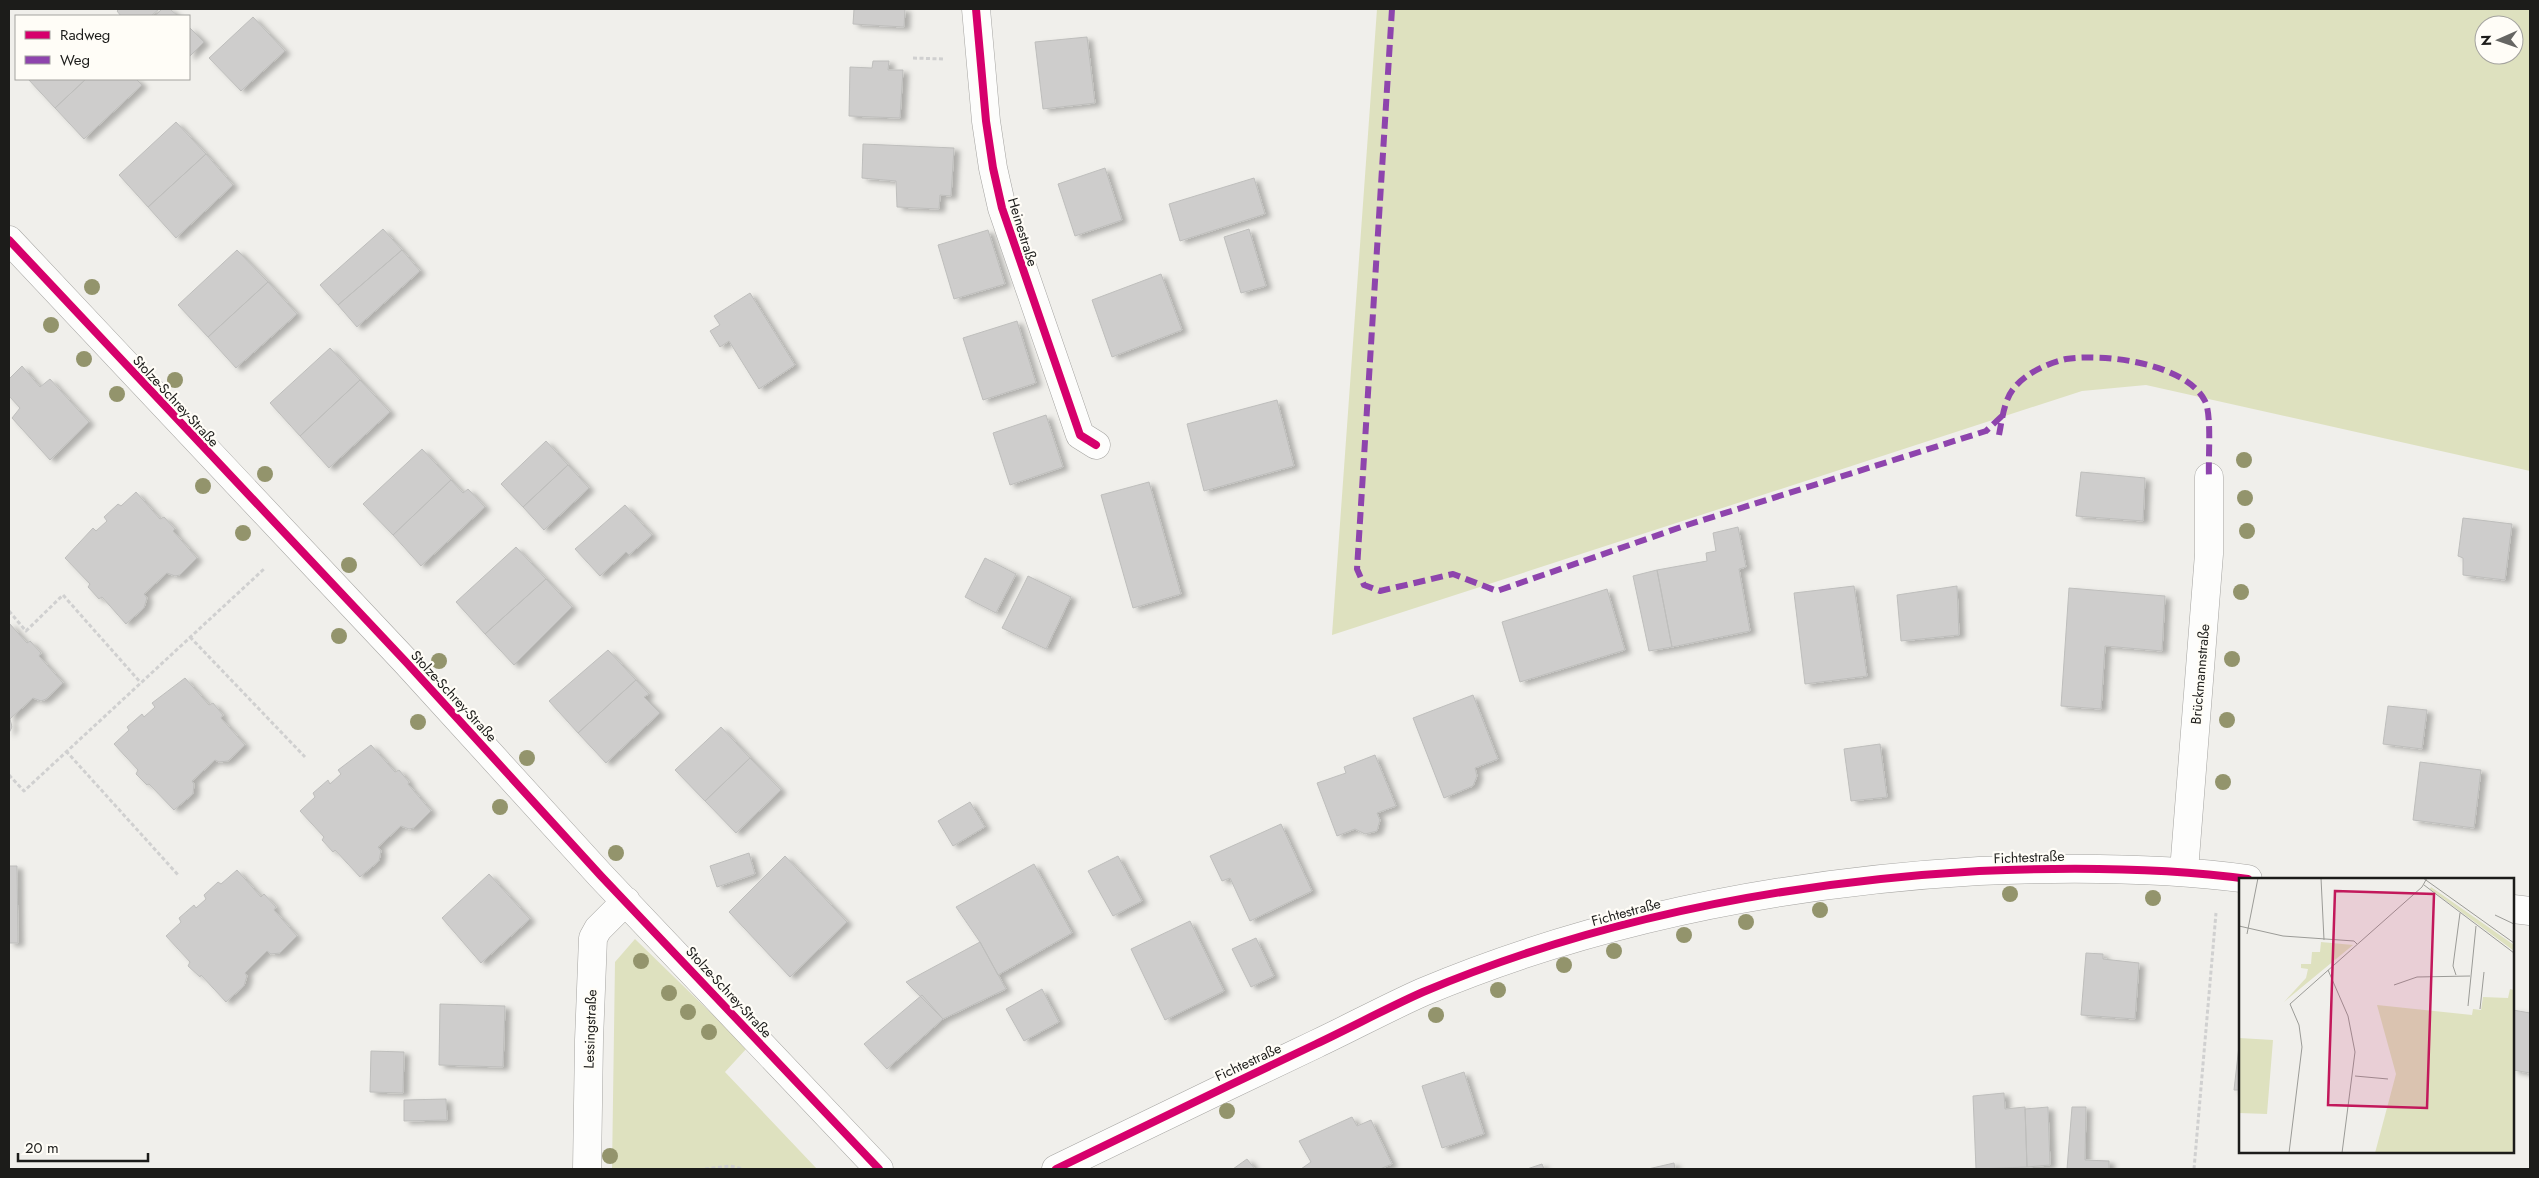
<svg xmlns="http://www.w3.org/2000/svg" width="2539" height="1178" font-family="Jost,sans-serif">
  <defs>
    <filter id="shadow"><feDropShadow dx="5.5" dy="3" stdDeviation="2.5" flood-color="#0004"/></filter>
  </defs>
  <rect width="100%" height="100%" fill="#f0efeb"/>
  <path fill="#dee1bf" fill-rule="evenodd" d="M1377,9H2530V471L2146,385L2082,391L1332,635ZM2484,25H2514V55H2484Z
    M635,939L747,1048L725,1072L817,1169H612L615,962Z"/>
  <path fill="#cecdcc" stroke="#bebebc" filter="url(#shadow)" d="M119,9H159L151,16H121L117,11Z
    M162,9H170L178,16H155Z
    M854,9H905L904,27L853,24Z
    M253,17L285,51L241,91L209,58Z
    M189,27L204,42L189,57Z
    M1087,37L1095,103L1043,109L1035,42Z
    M873,61H889L888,70H903L900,118L849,116L850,67L872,68Z
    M28,79H86L55,108Z
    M86,79H136L142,85L84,139L55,108Z
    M176,122L206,154L148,207L119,175Z
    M863,144L954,148L951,196L940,195L939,209L897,207L896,181L862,178Z
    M206,154L233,185L176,238L148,207Z
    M1105,168L1122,220L1075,236L1058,184Z
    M1254,178L1265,214L1180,241L1169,204Z
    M383,229L402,250L338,305L320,285Z
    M1249,229L1266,286L1241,293L1224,237Z
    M988,230L1005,284L954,299L938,245Z
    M237,250L268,282L208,337L178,305Z
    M402,250L420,271L357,327L338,305Z
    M1161,274L1182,330L1112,357L1092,300Z
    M268,282L297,314L236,368L208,337Z
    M750,293L795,365L759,389L729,341L720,347L710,331L720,325L714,316Z
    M1017,321L1036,383L983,400L963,338Z
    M330,348L360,380L300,436L270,403Z
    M22,366L40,387L50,379L89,422L50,460L12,418L20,408L9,396V379Z
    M360,380L390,412L329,468L300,436Z
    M1277,400L1294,466L1204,491L1187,424Z
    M1046,415L1063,467L1010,485L993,433Z
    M546,441L568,465L523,507L501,484Z
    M422,449L451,480L393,535L363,504Z
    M568,465L589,488L544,530L523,507Z
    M2081,472L2145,478L2143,521L2076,516Z
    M451,480L463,493L468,489L485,507L421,566L393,535Z
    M1149,482L1181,594L1133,608L1101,495Z
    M136,492L160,519L164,517L175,529L173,531L197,558L180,575L175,576L167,573L144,594L147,598L144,608L126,624L102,597L99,599L88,587L90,584L65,558L93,528L96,531L107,521L104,517L118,504L121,506Z
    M625,505L652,535L629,555L626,552L600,576L575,549Z
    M2463,518L2512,524L2505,580L2463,575V558L2458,556Z
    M1738,527L1746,567L1739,569L1750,631L1672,647L1657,570L1707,561L1706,553L1716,551L1713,533Z
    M516,547L546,579L485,634L456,602Z
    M985,558L1016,574L996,613L965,597Z
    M1657,570L1672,647L1649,651L1633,576Z
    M1028,576L1071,597L1046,649L1002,628Z
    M546,579L572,607L514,665L485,634Z
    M1854,586L1867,676L1805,684L1794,593Z
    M1957,586L1959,635L1901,641L1897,595Z
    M2069,588L2165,596L2162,651L2105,646L2101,709L2061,706Z
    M1607,589L1625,650L1520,682L1502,622Z
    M9,623L27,643L30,641L41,653L39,656L63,683L46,699L41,701L33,698L10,719L12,727L9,733Z
    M608,650L636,680L578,733L549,701Z
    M185,678L209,705L213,703L223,715L221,718L245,745L228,761L219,762L215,760L192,781L194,784L193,794L174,810L149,784L147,785L136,774L138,770L114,744L129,730L127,727L142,714L144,717L155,707L152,703Z
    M636,680L649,694L644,697L660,713L606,763L578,733Z
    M1473,695L1498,759L1475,768L1477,776L1473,786L1444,798L1413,718Z
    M2388,706L2427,710L2422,749L2383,744Z
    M721,727L750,758L705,801L675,770Z
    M1880,744L1887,797L1851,801L1844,749Z
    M371,745L395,772L399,770L409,782L408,784L431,811L414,828L409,829L401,826L378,847L381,851L379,861L360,877L335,850L333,852L322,840L324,837L300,811L315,797L313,793L328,780L330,784L341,774L338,770Z
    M1375,755L1396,806L1377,813L1380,820L1377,831L1365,834L1355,829L1337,836L1317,783L1346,773L1344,767Z
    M750,758L781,790L736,833L705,801Z
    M2420,762L2481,770L2474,828L2413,820Z
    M970,802L985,827L953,846L938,821Z
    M1281,824L1312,891L1250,921L1230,878L1222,881L1210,856Z
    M749,853L755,874L717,887L710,866Z
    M785,856L847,922L790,977L729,912Z
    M1118,856L1142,901L1113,916L1088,871Z
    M1034,864L1072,933L998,975L980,942L956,907Z
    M9,866H17L18,943H9Z
    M237,870L261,897L264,894L276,907L274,910L297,936L280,953L271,954L267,951L245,973L247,976L244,986L226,1002L201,975L200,977L188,966L190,962L166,936L181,922L179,918L194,905L196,908L206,899L204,895L218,882L221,884Z
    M489,874L530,919L481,963L442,918Z
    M1190,921L1224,991L1165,1020L1131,949Z
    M1256,938L1274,976L1251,987L1232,949Z
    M980,942L1006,989L943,1019L906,982Z
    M2086,953L2103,954V959L2139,963L2135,1019L2081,1015Z
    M1042,989L1059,1022L1024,1041L1006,1009Z
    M922,995L943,1019L887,1069L864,1044Z
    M440,1004L505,1006L503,1067L439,1065Z
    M2513,1010L2530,1013V1073L2513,1070Z
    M2240,1037V1090H2234Z
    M371,1051L404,1052L403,1093L370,1092Z
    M1464,1072L1484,1134L1442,1148L1422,1086Z
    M2004,1093L2005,1109L2025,1107L2027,1167L1976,1169L1973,1096Z
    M446,1099L447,1120L404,1121V1100Z
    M2048,1107L2050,1165L2027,1167L2025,1109Z
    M2072,1107H2086L2085,1160L2109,1161V1169H2067Z
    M1352,1117L1357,1126L1371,1120L1392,1164L1380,1169H1301L1311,1162L1299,1141Z
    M1247,1159L1255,1169H1233Z
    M1674,1163L1675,1169H1648Z
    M1542,1164L1544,1169H1527Z"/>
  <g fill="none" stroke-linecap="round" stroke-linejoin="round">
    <defs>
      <path id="minor" d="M976,9L986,121L993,168L1002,208L1080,435L1096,445
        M9,240L406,662L601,876L879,1169
        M2184,871L2209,554V477
        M2513,909L2530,911
        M587,1169L589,1040L593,938L598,929L626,901
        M1056,1169C1143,1127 1229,1085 1316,1044C1352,1027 1387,1008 1423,992C1599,918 1789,882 1979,871C2069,867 2159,867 2248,879"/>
    </defs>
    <use href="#minor" stroke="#a5a4a1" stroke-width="29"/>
    <path stroke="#d0d0d0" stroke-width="3" stroke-dasharray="4 2.5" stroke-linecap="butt" d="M913,58L943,59
      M9,611L26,631L63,595L141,683
      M190,637L305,757
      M66,751L179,876
      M9,775L24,791L264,569
      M705,1169L730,1166L743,1169
      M2194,1169L2216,913"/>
    <use href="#minor" stroke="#fdfdfc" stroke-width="28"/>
    <path stroke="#8e44ad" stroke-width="6" stroke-dasharray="12 6" stroke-linecap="butt" d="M1392,9L1357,569L1364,585L1380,591L1453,574L1497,591L1687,525L1986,431L2002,416
      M1999,435C2002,420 2004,400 2014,388C2026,373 2048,363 2066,359C2103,353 2186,363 2205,401C2212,415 2208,459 2209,477"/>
    <defs>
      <path id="cycleway" d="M976,9L986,121L993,168L1002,208L1080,435L1096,445
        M9,240L406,662L601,876L879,1169
        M1056,1169C1143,1127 1229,1085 1316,1044C1352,1027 1387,1008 1423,992C1599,918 1789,882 1979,871C2069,867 2159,867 2248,879"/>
    </defs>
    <use href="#cycleway" stroke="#fffdf7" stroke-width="11"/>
    <use href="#cycleway" stroke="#d6006c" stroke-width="8"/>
  </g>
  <g fill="#93946c">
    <circle cx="92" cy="287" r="8"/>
    <circle cx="51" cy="325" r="8"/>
    <circle cx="84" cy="359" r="8"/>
    <circle cx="175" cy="380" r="8"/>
    <circle cx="117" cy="394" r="8"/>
    <circle cx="2244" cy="460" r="8"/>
    <circle cx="265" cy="474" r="8"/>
    <circle cx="203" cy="486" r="8"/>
    <circle cx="2245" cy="498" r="8"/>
    <circle cx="2247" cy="531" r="8"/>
    <circle cx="243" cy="533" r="8"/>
    <circle cx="349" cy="565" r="8"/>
    <circle cx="2241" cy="592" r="8"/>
    <circle cx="339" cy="636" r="8"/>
    <circle cx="2232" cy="659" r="8"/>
    <circle cx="439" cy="661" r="8"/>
    <circle cx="2227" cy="720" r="8"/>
    <circle cx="418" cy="722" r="8"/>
    <circle cx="527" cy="758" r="8"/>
    <circle cx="2223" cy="782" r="8"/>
    <circle cx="500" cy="807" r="8"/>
    <circle cx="616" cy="853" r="8"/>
    <circle cx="2010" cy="894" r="8"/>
    <circle cx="2153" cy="898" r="8"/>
    <circle cx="1820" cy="910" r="8"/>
    <circle cx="1746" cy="922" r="8"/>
    <circle cx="1684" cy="935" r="8"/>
    <circle cx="1614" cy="951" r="8"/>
    <circle cx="641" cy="961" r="8"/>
    <circle cx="1564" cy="965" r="8"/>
    <circle cx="1498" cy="990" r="8"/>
    <circle cx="669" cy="993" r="8"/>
    <circle cx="688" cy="1012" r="8"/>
    <circle cx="1436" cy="1015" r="8"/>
    <circle cx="709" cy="1032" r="8"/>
    <circle cx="1227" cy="1111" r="8"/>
    <circle cx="610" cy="1156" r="8"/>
  </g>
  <g text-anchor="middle" stroke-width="4.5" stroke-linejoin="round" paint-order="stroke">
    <g font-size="14" fill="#1c1c1a" stroke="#fffdf7">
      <text transform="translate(1023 232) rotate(73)" y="5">Heinestraße</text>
      <text transform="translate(176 401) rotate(47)" y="5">Stolze-Schrey-Straße</text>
      <text transform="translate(2200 674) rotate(-85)" y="5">Brückmannstraße</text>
      <text transform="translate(454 696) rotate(47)" y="5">Stolze-Schrey-Straße</text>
      <text transform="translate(2029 857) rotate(-2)" y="5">Fichtestraße</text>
      <text transform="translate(1626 912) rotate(-15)" y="5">Fichtestraße</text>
      <text transform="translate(729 992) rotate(47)" y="5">Stolze-Schrey-Straße</text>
      <text transform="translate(590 1029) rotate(-88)" y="5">Lessingstraße</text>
      <text transform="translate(1248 1062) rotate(-25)" y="5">Fichtestraße</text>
    </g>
  </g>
  <g transform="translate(2239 878)">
    <rect width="275" height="275" fill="#f0efeb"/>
    <path d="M192,9L275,67V73L191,11ZM82,64L114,67L45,124L67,100L69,91L62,90V86H72L73,74H81ZM271,111L275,112V275H136L157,196L138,127L233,137L234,131L242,132L244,119L269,120ZM0,160L34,162L28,236L0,235Z" fill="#dee1bf"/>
    <path fill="none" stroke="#9b9b97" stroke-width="1" d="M82,0L85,62M184,0L275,65M185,7L275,75M256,37L275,46M0,48L44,58L115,63L118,66M8,56L19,0M89,92L109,138L116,174L103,275M217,97L214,88L221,35M155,107L178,99L231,98M229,128L237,48M241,131L245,94M116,198L149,201M50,275L63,169L60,147L51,126L183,9L188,0"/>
    <path fill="#c2185b" fill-opacity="0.15" stroke="#c2185b" stroke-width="2.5" d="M96,13L195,16L188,230L89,227Z"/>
    <rect width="275" height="275" fill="none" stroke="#1c1c1a" stroke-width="2.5"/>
  </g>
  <rect width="2539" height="1178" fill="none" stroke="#1c1c1a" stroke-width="20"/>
  <rect x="15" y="15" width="175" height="65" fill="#fffdf7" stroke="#a4a39f"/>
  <rect x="25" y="31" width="25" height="8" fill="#d6006c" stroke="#a4a39f"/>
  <text x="60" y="40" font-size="15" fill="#1c1c1a">Radweg</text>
  <rect x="25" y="56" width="25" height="8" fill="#8e44ad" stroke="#a4a39f"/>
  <text x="60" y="65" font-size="15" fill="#1c1c1a">Weg</text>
  <g transform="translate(2499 40) rotate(268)"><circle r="24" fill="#fffdf7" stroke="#a4a39f"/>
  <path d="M0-4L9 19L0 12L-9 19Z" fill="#666663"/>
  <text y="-8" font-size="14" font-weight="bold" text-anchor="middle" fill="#1c1c1a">N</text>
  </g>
  <path d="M18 1153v8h130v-8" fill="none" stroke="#1c1c1a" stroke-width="2.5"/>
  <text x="25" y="1153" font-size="15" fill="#1c1c1a" stroke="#fffdf7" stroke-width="4" paint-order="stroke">20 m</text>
</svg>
